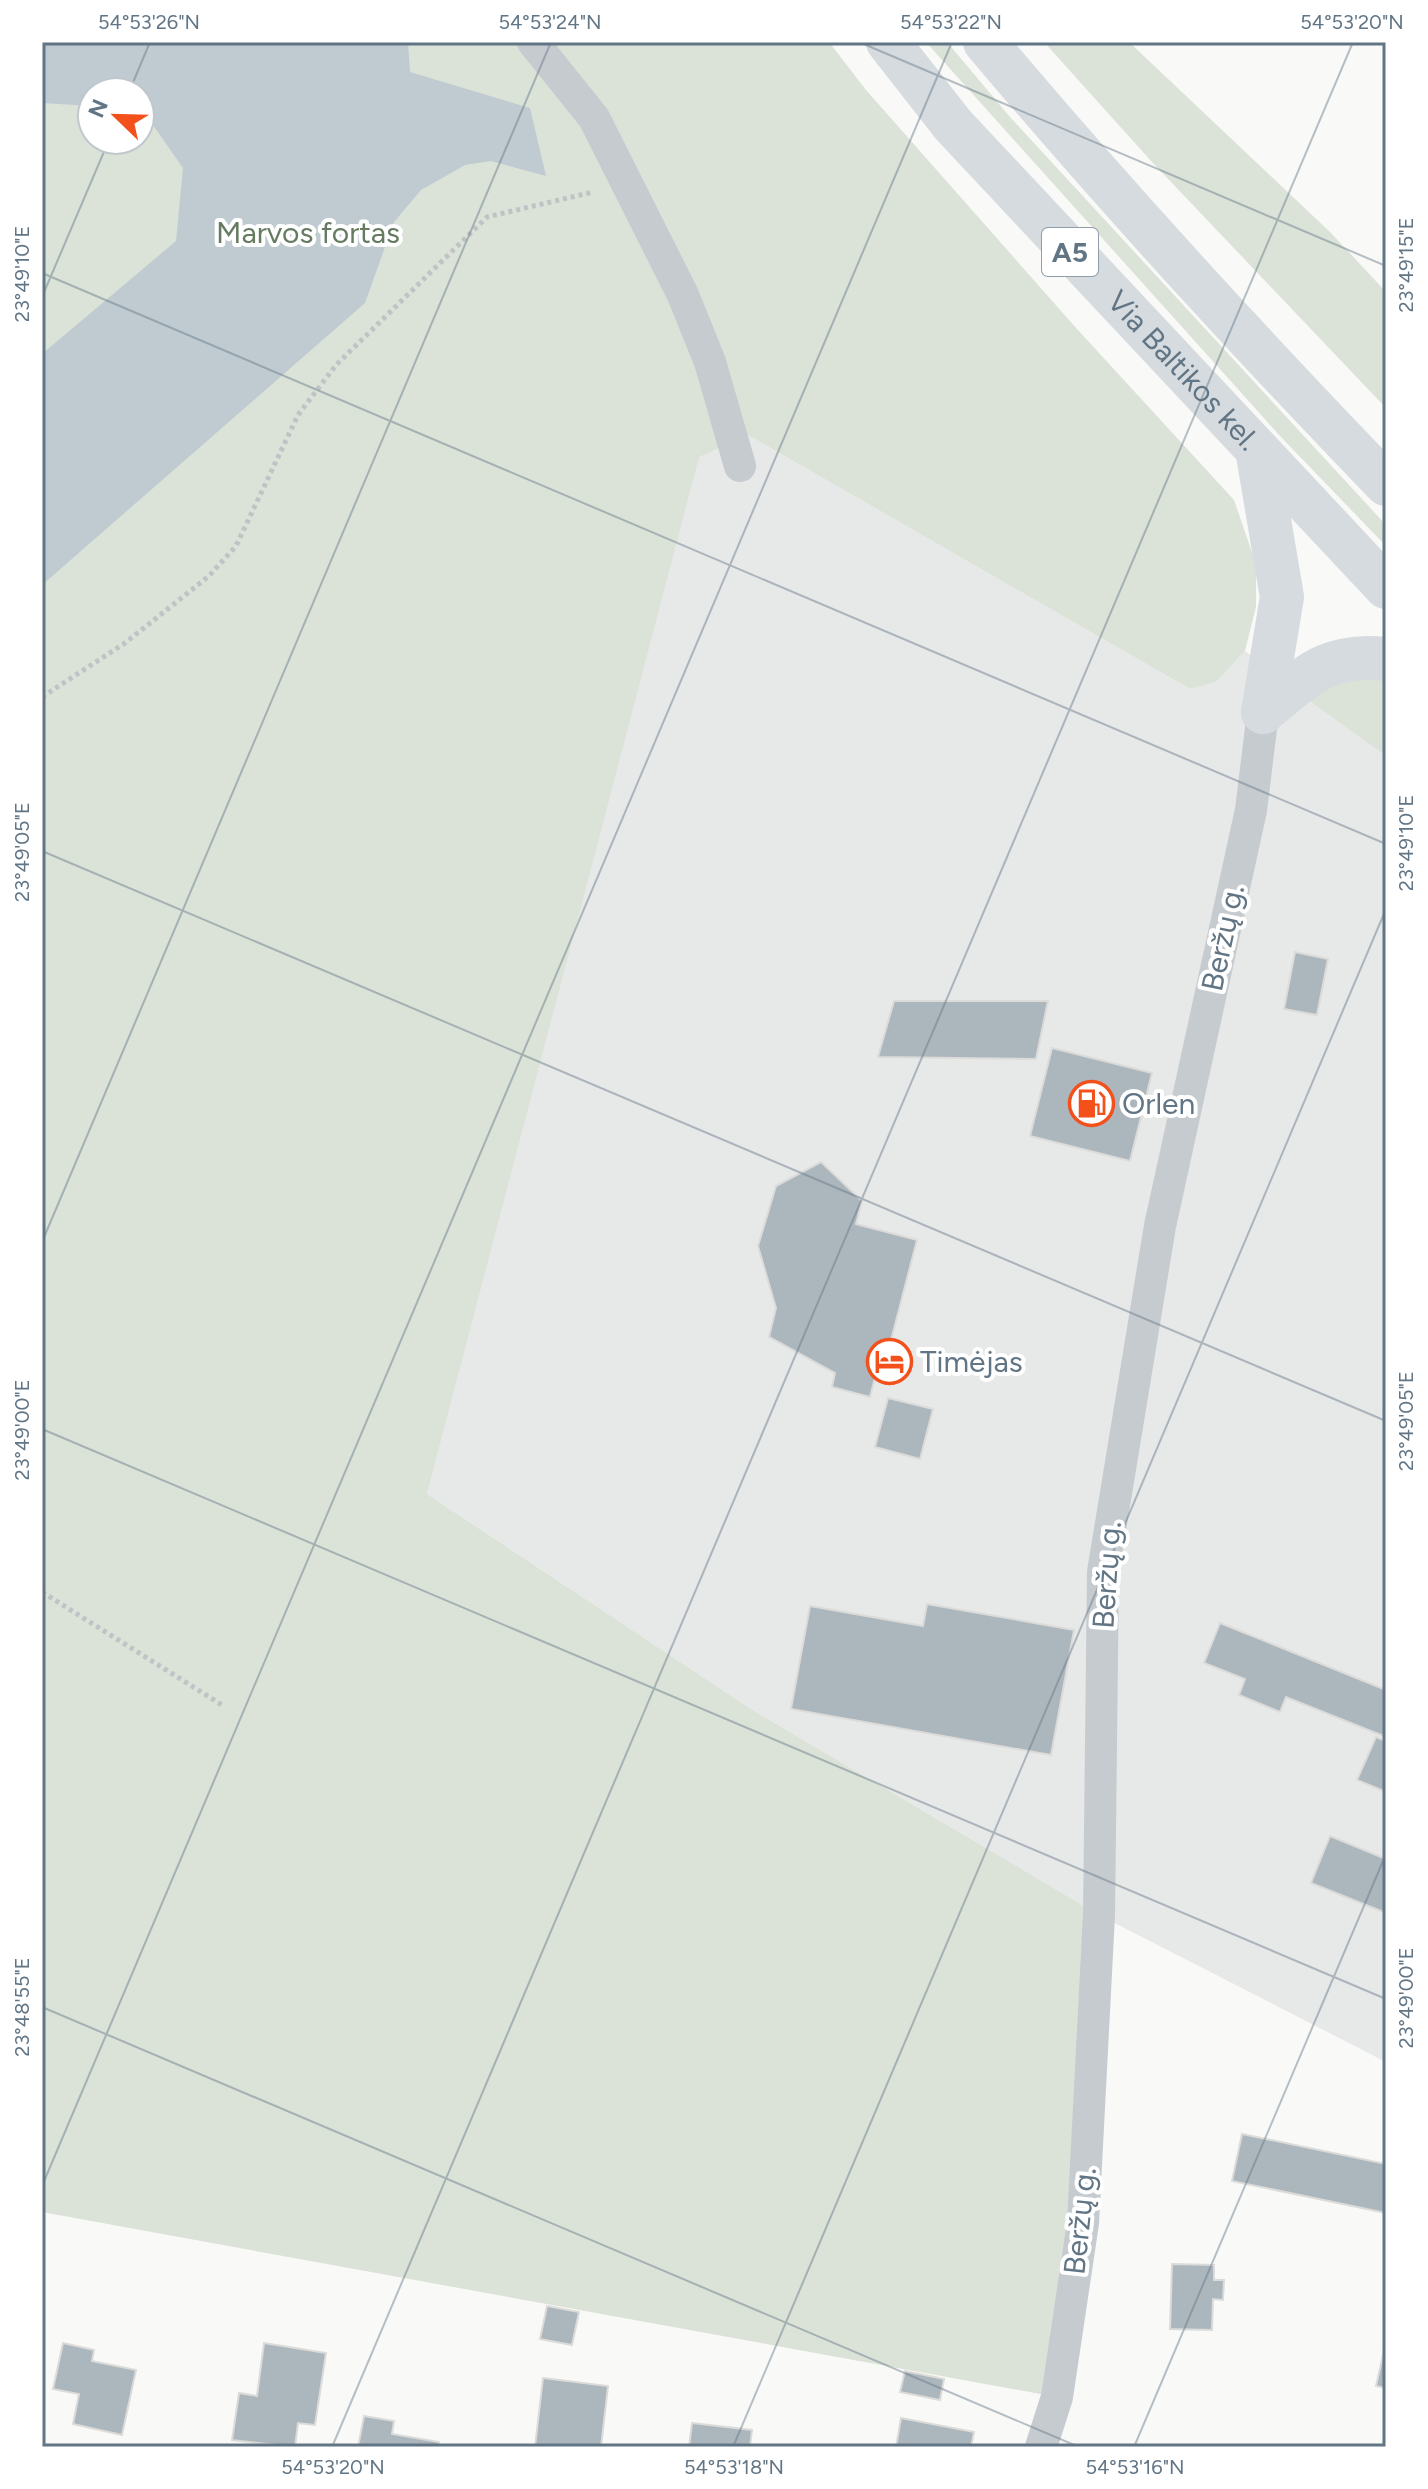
<svg xmlns="http://www.w3.org/2000/svg" width="1428" height="2489" font-family="Figtree,sans-serif">
  <rect width="100%" height="100%" fill="#f9f9f7"/>
  <path fill="#e7e8e8" d="M748,435L1190,689L1216,682L1245,651L1386,756V2062L1099,1915L751,1709L427,1494L698,457Z"/>
  <path fill="#dbe2d7" fill-rule="evenodd" d="M42,42H829L866,90L1077,329L1234,500L1256,564V607L1245,651L1216,682L1190,689L748,435L699,457L427,1494L751,1709L1099,1915L1057,2397L42,2212ZM92,92H140V140H92Z
    M926,42H947L1010,117L1386,525V546L1280,436Z
    M1044,42H1129L1331,233L1386,292V408L1152,162Z
    M1337,677L1386,679V756L1306,698Z"/>
  <path fill="#bfcbd0" d="M42,42H408L410,72L530,108L546,176L491,161L465,165L421,190L394,222L365,303L42,585V354L176,241L183,168L146,115L140,114V92H92V106L42,103Z"/>
  <path fill="#acb6bd" stroke="#dbdbd9" stroke-width="2" d="M1295,952L1328,959L1317,1015L1284,1009Z
    M894,1001H1048L1036,1059L878,1057Z
    M1052,1048L1152,1073L1130,1161L1030,1136Z
    M821,1162L862,1201L856,1224L917,1240L883,1371L877,1370L870,1397L832,1387L835,1373L769,1337L776,1308L758,1246L776,1186Z
    M888,1398L933,1409L920,1459L875,1447Z
    M927,1604L1074,1630L1051,1755L791,1709L810,1606L923,1626Z
    M1220,1623L1386,1690V1737L1286,1697L1280,1712L1239,1695L1245,1679L1204,1663Z
    M1376,1737L1386,1741V1792L1357,1780Z
    M1330,1836L1386,1859V1913L1311,1883Z
    M1242,2134L1386,2164V2213L1232,2181Z
    M1172,2264L1214,2265V2280H1224L1223,2300L1213,2299L1212,2330L1170,2329Z
    M547,2306L579,2312L572,2345L540,2339Z
    M1386,2342V2388L1376,2386Z
    M63,2343L94,2350L92,2361L136,2370L122,2435L73,2424L79,2394L53,2389Z
    M264,2343L326,2353L315,2425L298,2423L295,2447L232,2440L239,2393L257,2396Z
    M905,2371L944,2379L940,2400L900,2392Z
    M543,2378L608,2386L601,2447H535Z
    M364,2416L394,2421L392,2434L439,2442L438,2447H358Z
    M901,2418L974,2432L971,2447H896Z
    M692,2423L752,2430L750,2447H689Z"/>
  <g fill="none" stroke-linecap="round" stroke-linejoin="round">
    <path stroke="#c0c3c5" stroke-width="5" stroke-dasharray="4 4" stroke-linecap="butt" d="M42,697L125,643L209,576L236,546L298,415L336,365L487,217L593,192
      M42,1592L222,1705"/>
    <path stroke="#c6cbcf" stroke-width="32" d="M533,42L594,118L683,295L710,362L740,466
      M1041,2447L1057,2397L1083,2223L1099,1915L1103,1572L1160,1226L1251,810L1263,712"/>
    <g stroke="#d6dbdf" stroke-width="44">
      <path id="s1" d="M888,42L953,125L1386,587"/>
      <path d="M985,42C1113,194 1248,341 1386,484"/>
      <path d="M1258,455L1282,597L1263,712"/>
      <path d="M1263,712C1306,677 1327,652 1386,659"/>
    </g>
  </g>
  <path fill="none" stroke="#617585" stroke-width="2" stroke-opacity="0.45" d="M859,42L1386,266M129,92L150,42M42,273L1386,844M42,297L109,140M42,851L1386,1421M42,1242L551,42M42,1429L1386,1999M42,2007L1079,2447M42,2186L952,42M332,2447L1353,42M733,2447L1386,909M1134,2447L1386,1854"/>
  <defs>
    <symbol id="fuel-ring" viewBox="-11 -11 22 22"><circle r="9.5" fill="#fff" stroke="#f4501c" stroke-width="1.5"/><path d="M-5.5-6h7V0h2V4h1.3V-2.5L3-4.5l.8-.8L6-3V5H2.5V1h-1V6h-7ZM-4.2-4.7v3.2H.2V-4.7Z" fill="#f4501c"/></symbol>
    <symbol id="hotel-ring" viewBox="-11 -11 22 22"><circle r="9.5" fill="#fff" stroke="#f4501c" stroke-width="1.5"/><path d="M-6-4.5h1.5V1H6V5H4.5V3h-9V5H-6ZM-4 0a1.8 1.8 0 1 1 3.6 0ZM.5 0V-2.5h3Q6-2.5 6 0Z" fill="#f4501c"/></symbol>
  </defs>
  <g fill-rule="evenodd">
    <use href="#fuel-ring" x="1066" y="1078" width="51" height="51"/>
    <use href="#hotel-ring" x="864" y="1336" width="51" height="51"/>
  </g>
  <g text-anchor="middle" stroke-width="8" stroke-linejoin="round" paint-order="stroke">
    <rect fill="#fff" stroke="#909eaa" stroke-width="2" x="1042" y="228" width="56" height="48" rx="6"/>
    <g font-size="28" font-weight="bold" fill="#617585">
      <text x="1070" y="262">A5</text>
    </g>
    <g font-size="30" fill="#667b61" stroke="#fff">
      <text x="308" y="243">Marvos fortas</text>
    </g>
    <g font-size="30" fill="#617585" stroke="#fff">
      <text dy="10" stroke="none"><textPath href="#s1" startOffset="442">Via Baltikos kel.</textPath></text>
      <text transform="translate(1223 938) rotate(-78)" y="10">Beržų g.</text>
      <text transform="translate(1107 1575) rotate(-86)" y="10">Beržų g.</text>
      <text transform="translate(1080 2221) rotate(-84)" y="10">Beržų g.</text>
    </g>
    <g font-size="30" fill="#617585" stroke="#fff" text-anchor="start">
      <text x="1122" y="1114">Orlen</text>
      <text x="920" y="1372">Timėjas</text>
    </g>
  </g>
  <rect width="1428" height="2489" fill="none" stroke="#ffffff" stroke-width="88"/>
  <g transform="translate(116 116) rotate(293)"><circle r="38" fill="#ffffff" stroke="#c0c8ce" stroke-width="2"/>
  <path d="M0-6L14 30L0 20L-14 30Z" fill="#f4501c"/>
  <text y="-12" font-size="22" font-weight="bold" text-anchor="middle" fill="#617585">N</text>
  </g>
  <rect x="44" y="44" width="1340" height="2401" fill="none" stroke="#617585" stroke-width="3"/>
  <g font-size="20" text-anchor="middle" fill="#617585">
    <text x="149" y="29">54°53'26"N</text>
    <text x="550" y="29">54°53'24"N</text>
    <text x="951" y="29">54°53'22"N</text>
    <text x="1352" y="29">54°53'20"N</text>
    <text transform="translate(1406 265) rotate(-90)" y="7">23°49'15"E</text>
    <text transform="translate(22 274) rotate(-90)" y="7">23°49'10"E</text>
    <text transform="translate(1406 843) rotate(-90)" y="7">23°49'10"E</text>
    <text transform="translate(22 852) rotate(-90)" y="7">23°49'05"E</text>
    <text transform="translate(1406 1421) rotate(-90)" y="7">23°49'05"E</text>
    <text transform="translate(22 1430) rotate(-90)" y="7">23°49'00"E</text>
    <text transform="translate(1406 1998) rotate(-90)" y="7">23°49'00"E</text>
    <text transform="translate(22 2007) rotate(-90)" y="7">23°48'55"E</text>
    <text x="333" y="2474">54°53'20"N</text>
    <text x="734" y="2474">54°53'18"N</text>
    <text x="1135" y="2474">54°53'16"N</text>
  </g>
</svg>
